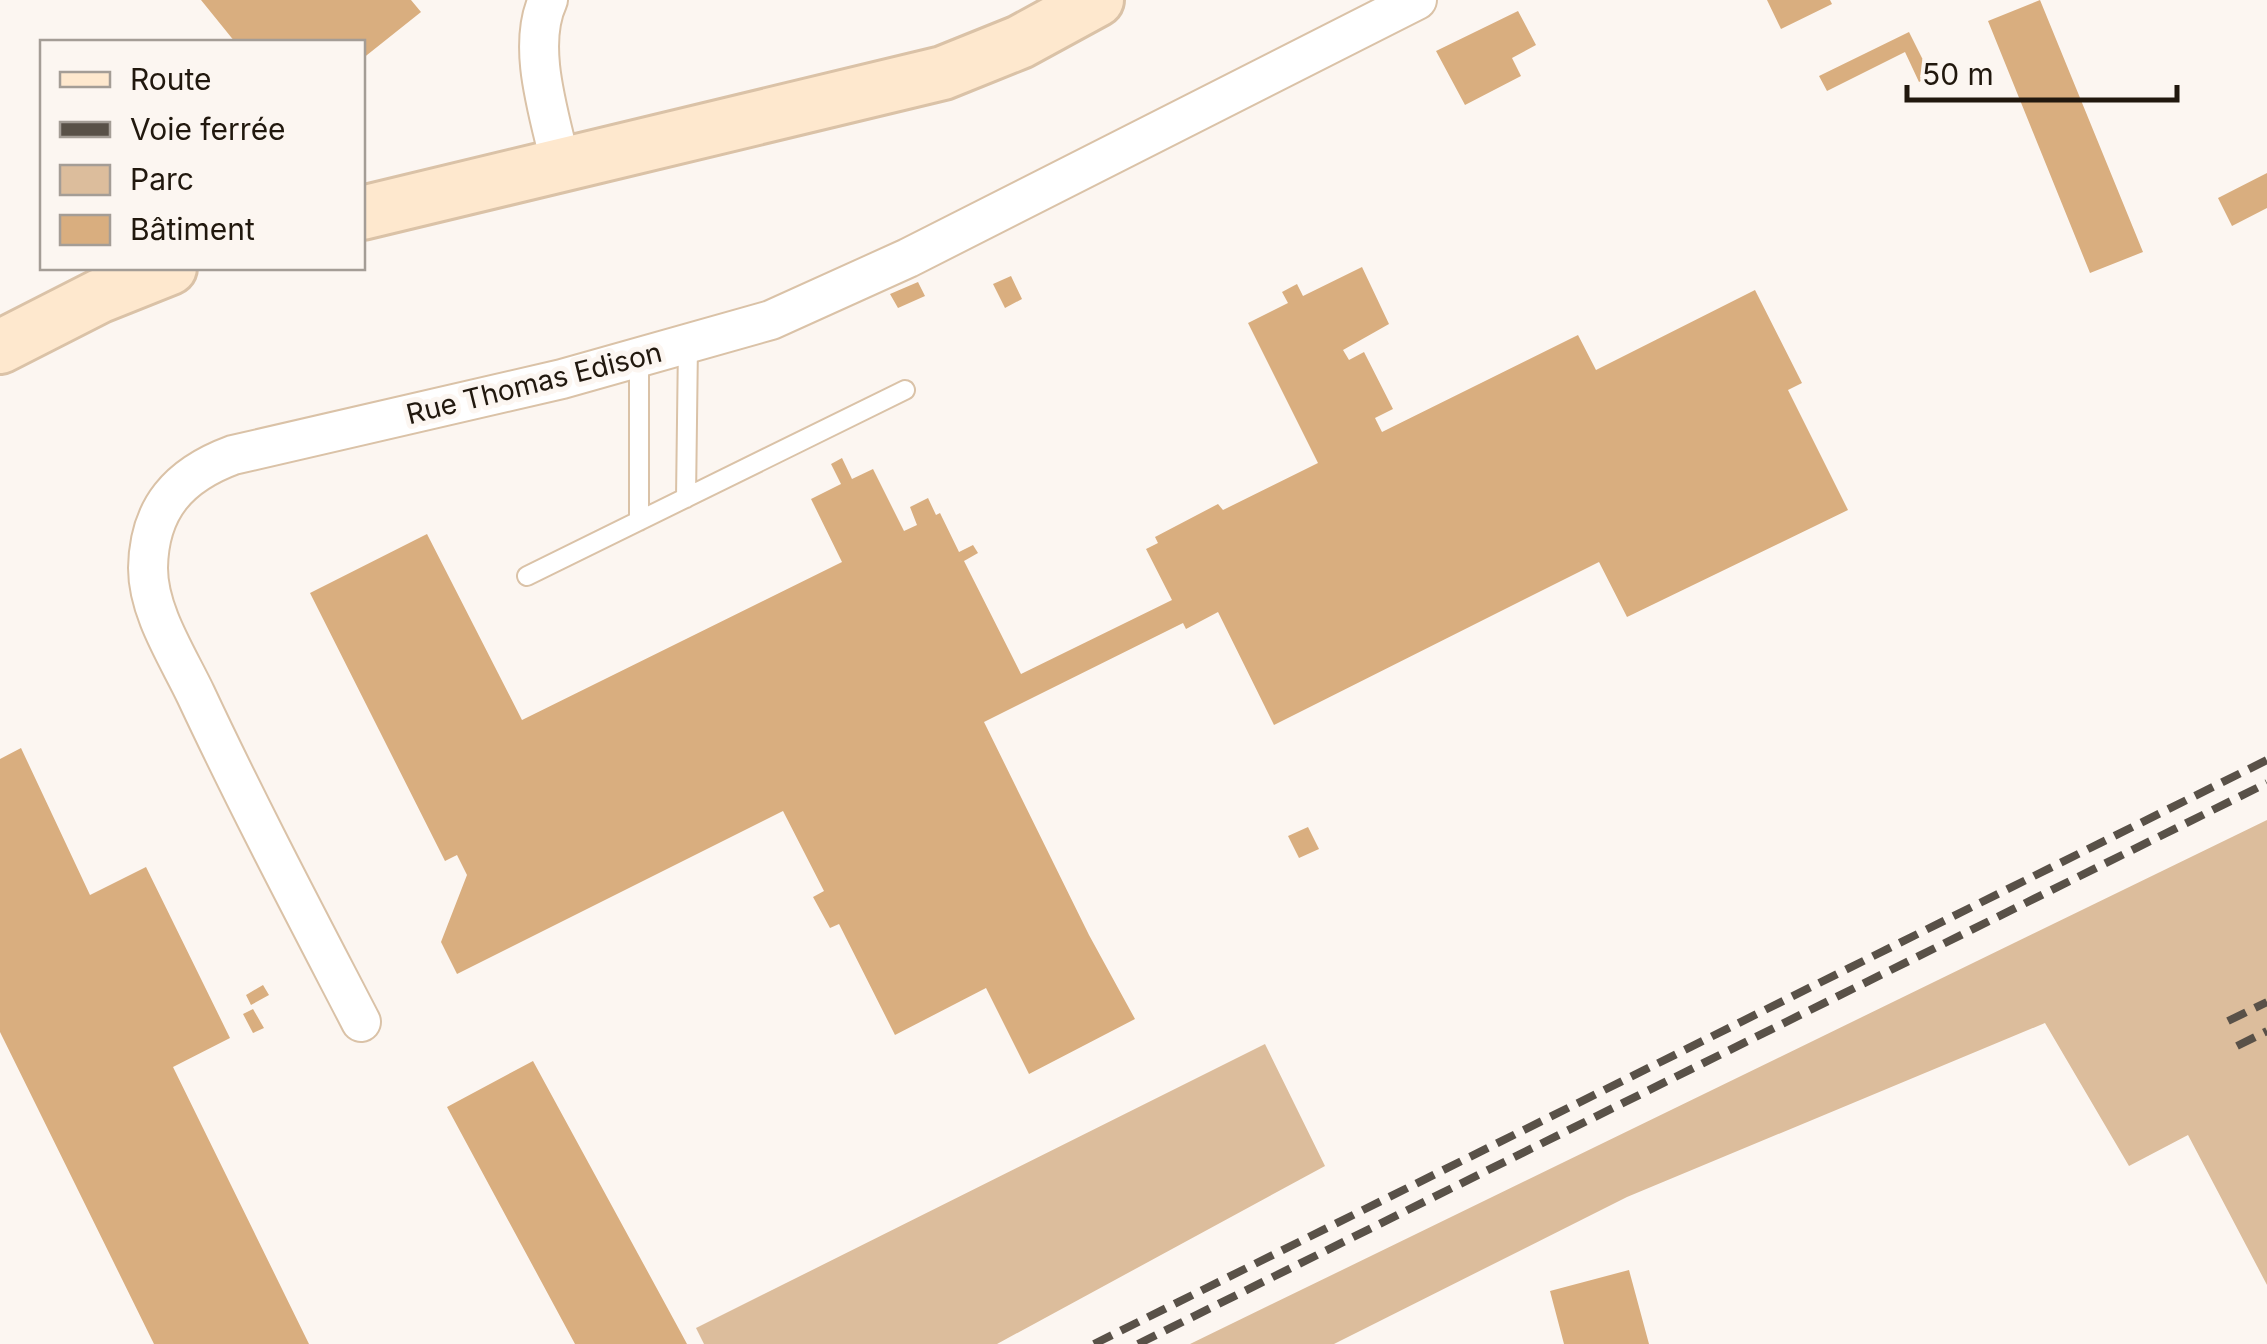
<svg xmlns="http://www.w3.org/2000/svg" width="2267" height="1344" font-family="Inter,sans-serif">
  <rect width="100%" height="100%" fill="#fcf6f1"/>
  <path fill="#dcbd9c" d="M2267,820V1285L2188,1135L2129,1166L2045,1023L1627,1197L1334,1344H1190Z
    M1265,1044L1325,1166L997,1344H704L696,1328Z"/>
  <path fill="#d9ae7f" d="M201,0H411L421,12L362,59V42H235Z
    M1767,0H1830L1832,4L1781,29Z
    M2040,0L2143,252L2090,273L1988,21Z
    M1518,11L1536,45L1512,58L1521,76L1465,105L1436,51Z
    M1909,32L1931,76L1919,82L1905,52L1827,91L1819,76Z
    M2267,173V208L2232,226L2218,198Z
    M1362,267L1389,324L1343,350L1349,360L1364,352L1393,409L1375,418L1382,432L1578,335L1596,370L1755,290L1802,383L1788,390L1848,510L1627,617L1599,562L1274,725L1218,612L1186,629L1183,623L984,722L1089,935L1135,1019L1029,1074L986,988L895,1035L839,924L830,928L813,897L824,891L783,811L457,974L441,942L467,875L457,855L445,861L310,593L427,534L522,720L842,562L811,499L841,484L831,464L842,458L852,479L873,469L904,531L917,525L910,507L928,498L936,515L940,513L959,552L973,545L978,553L964,561L1021,674L1172,600L1146,549L1158,543L1155,537L1218,504L1223,510L1318,463L1248,323L1288,303L1282,292L1297,284L1303,296Z
    M1011,276L1022,299L1005,308L993,284Z
    M918,282L925,296L898,308L890,294Z
    M21,748L90,895L146,867L230,1038L173,1067L309,1344H154L0,1032V759Z
    M1308,827L1319,849L1299,858L1288,836Z
    M263,985L269,995L251,1005L246,995Z
    M253,1009L264,1028L253,1033L243,1014Z
    M533,1061L680,1331L687,1344H575L447,1107Z
    M1629,1270L1649,1344H1564L1550,1291Z"/>
  <g fill="none" stroke-linecap="round" stroke-linejoin="round">
    <defs>
      <path id="lane" d="M639,357V521
        M686,498L688,344
        M527,576L905,390"/>
      <path id="street" d="M548,0C526,47 550,116 561,166
        M361,1022C305,914 248,806 196,695C178,657 148,612 148,568C149,508 179,475 233,455L562,379L771,320L908,258L1417,0"/>
      <path id="secondary" d="M362,213L943,73L1020,42L1097,0
        M0,347L100,296L170,268"/>
    </defs>
    <use href="#lane" stroke="#dac2a7" stroke-width="22"/>
    <use href="#street" stroke="#dac2a7" stroke-width="42"/>
    <use href="#secondary" stroke="#dac2a7" stroke-width="58"/>
    <use href="#lane" stroke="#fff" stroke-width="18"/>
    <use href="#street" stroke="#fff" stroke-width="38"/>
    <use href="#secondary" stroke="#fee8ce" stroke-width="52"/>
    <path stroke="#595148" stroke-width="8" stroke-dasharray="20 10" stroke-linecap="butt" d="M2228,1021L2267,1002
      M2237,1046L2267,1031
      M1094,1344L2267,760
      M1138,1344L2267,783"/>
  </g>
  <g text-anchor="middle" stroke-width="10" stroke-linejoin="round" paint-order="stroke">
    <g font-size="28" fill="#21180e" stroke="#fcf6f1">
      <text transform="translate(534 383) rotate(-14)" y="10">Rue Thomas Edison</text>
    </g>
  </g>
  <rect x="40" y="40" width="325" height="230" fill="#fcf6f1" stroke="#a49d96" stroke-width="2.5"/>
  <rect x="60" y="72" width="50" height="15" fill="#fee8ce" stroke="#a49d96" stroke-width="2.5"/>
  <text x="130" y="90" font-size="30" fill="#21180e">Route</text>
  <rect x="60" y="122" width="50" height="15" fill="#595148" stroke="#a49d96" stroke-width="2.5"/>
  <text x="130" y="140" font-size="30" fill="#21180e">Voie ferrée</text>
  <rect x="60" y="165" width="50" height="30" fill="#dcbd9c" stroke="#a49d96" stroke-width="2.5"/>
  <text x="130" y="190" font-size="30" fill="#21180e">Parc</text>
  <rect x="60" y="215" width="50" height="30" fill="#d9ae7f" stroke="#a49d96" stroke-width="2.5"/>
  <text x="130" y="240" font-size="30" fill="#21180e">Bâtiment</text>
  <path d="M1907 85v15h270v-15" fill="none" stroke="#21180e" stroke-width="5"/>
  <text x="1922" y="85" font-size="30" fill="#21180e" stroke="#fcf6f1" stroke-width="8" paint-order="stroke">50 m</text>
</svg>
